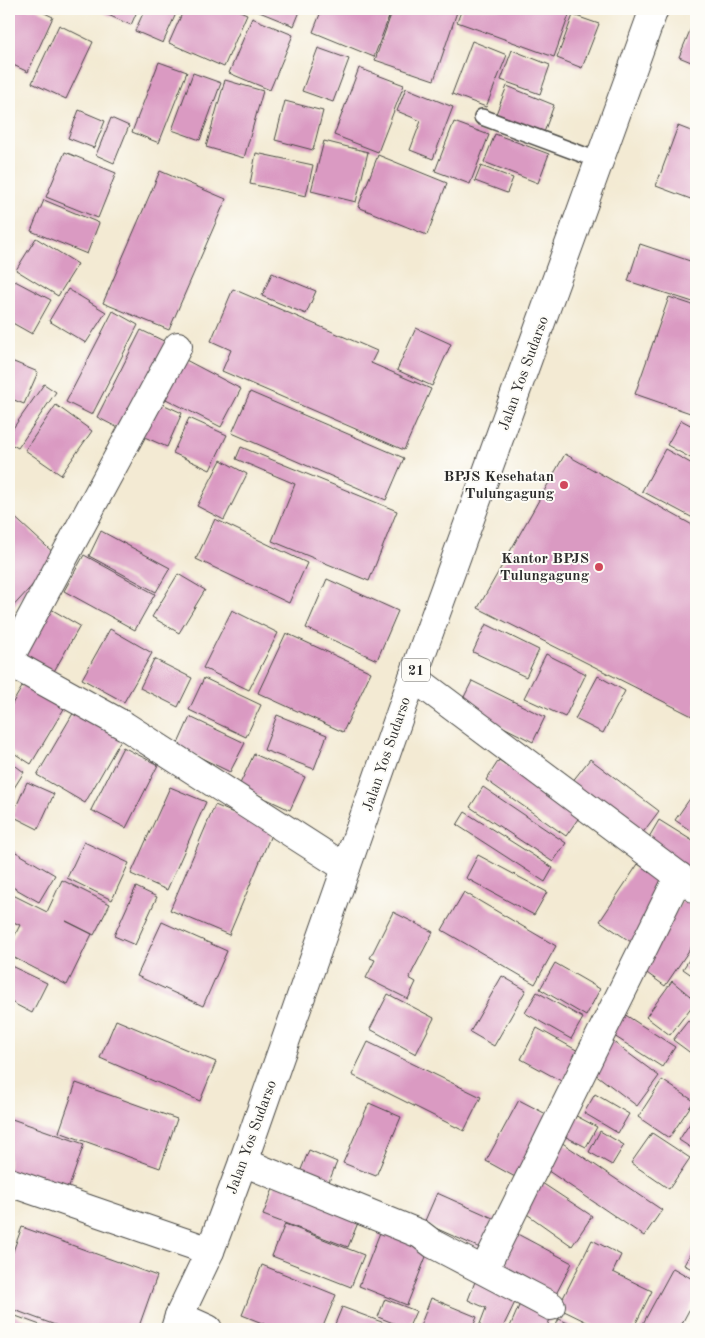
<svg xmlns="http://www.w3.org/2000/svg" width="705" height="1338" font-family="'Old Standard TT',serif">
  <rect width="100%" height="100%" fill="#fdfcf7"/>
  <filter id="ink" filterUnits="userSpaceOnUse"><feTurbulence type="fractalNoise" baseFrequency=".02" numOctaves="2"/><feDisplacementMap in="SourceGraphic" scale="10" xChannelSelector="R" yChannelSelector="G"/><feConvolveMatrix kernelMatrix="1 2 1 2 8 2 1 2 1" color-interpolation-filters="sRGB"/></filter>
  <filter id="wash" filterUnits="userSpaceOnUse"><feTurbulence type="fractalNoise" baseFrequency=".0096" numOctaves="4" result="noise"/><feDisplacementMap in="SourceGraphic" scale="20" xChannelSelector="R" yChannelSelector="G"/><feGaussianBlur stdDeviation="1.12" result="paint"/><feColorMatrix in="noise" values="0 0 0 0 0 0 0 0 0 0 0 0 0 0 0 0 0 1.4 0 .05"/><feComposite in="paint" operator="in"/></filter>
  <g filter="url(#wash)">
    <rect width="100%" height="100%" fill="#f3ead3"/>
    <g id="blocks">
      <path fill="#da9ac2" d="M9,9H36L53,17L28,72L9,63Z
        M100,9H138L131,25L99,11Z
        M145,9H178L163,43L135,31Z
        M184,9H235L247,14L224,67L169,43Z
        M252,9H301L294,26Z
        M322,9H368L389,17L374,57L313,32Z
        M393,9H458L434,80L375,60Z
        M462,9H552L569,15L554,57L457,22Z
        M573,15L599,24L582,68L557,58Z
        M696,16V64L679,57Z
        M252,18L293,35L270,90L229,73Z
        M59,25L93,42L66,99L32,83Z
        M472,41L507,55L486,107L452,94Z
        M318,48L349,59L333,102L302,91Z
        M512,50L550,65L540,94L501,80Z
        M159,62L187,72L159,143L132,132Z
        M359,68L404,85L378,152L334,135Z
        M193,73L221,83L200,140L172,130Z
        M225,80L263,91L244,158L206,147Z
        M507,86L554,105L542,138L494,119Z
        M406,88L453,107L433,159L410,150L421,121L397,111Z
        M285,101L323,111L313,150L275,140Z
        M79,110L105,121L94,148L68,138Z
        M111,118L129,126L114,163L96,155Z
        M454,122L489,135L470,184L435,171Z
        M678,126L696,133V201L656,186Z
        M495,134L549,154L538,183L484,162Z
        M324,141L368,152L356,202L311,191Z
        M65,152L116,173L98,218L46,197Z
        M256,153L313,165L306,196L250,184Z
        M378,155L447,183L427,235L358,207Z
        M481,166L513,178L507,193L475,181Z
        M160,171L226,199L169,330L103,303Z
        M44,200L99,223L87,254L31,231Z
        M36,238L78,264L58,296L16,270Z
        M640,244L696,263V303L628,281Z
        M272,273L316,291L306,314L262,296Z
        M15,281L51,300L32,334L9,321V292Z
        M68,289L106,312L86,343L49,321Z
        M233,289L377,351L371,363L431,389L404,450L222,371L231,350L211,341Z
        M669,297L696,306V415L635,394Z
        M113,311L138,325L92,415L66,402Z
        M416,328L451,344L432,386L397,370Z
        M141,330L172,345L128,433L97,417Z
        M182,358L241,389L221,427L162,397Z
        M9,360L38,372L24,404L9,398Z
        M44,384L56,392L18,448L9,443V434Z
        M250,392L404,458L386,500L232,433Z
        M156,401L182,413L167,447L140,435Z
        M56,405L92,431L61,475L25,450Z
        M189,418L227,435L210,470L173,453Z
        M681,420L696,428V461L667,445Z
        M241,447L397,511L369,581L272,541L295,484L236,459Z
        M665,449L696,466V512L693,518L642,491Z
        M565,454L696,527V718L478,608Z
        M221,460L247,474L224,520L197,506Z
        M9,512L58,557L9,611Z
        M215,519L307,563L289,603L196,559Z
        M101,531L170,568L156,592L89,556Z
        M84,555L155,594L135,630L64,591Z
        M178,574L205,590L179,633L152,617Z
        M327,579L398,611L377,660L306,628Z
        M44,605L80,626L53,673L17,652Z
        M232,610L278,633L249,690L203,668Z
        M486,624L539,650L526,677L473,652Z
        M110,629L152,653L124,702L82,679Z
        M286,633L371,672L343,732L258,693Z
        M546,654L586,674L565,717L524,698Z
        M154,659L192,678L178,707L140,688Z
        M598,676L625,691L603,733L575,719Z
        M204,678L261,705L246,737L189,710Z
        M472,681L545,717L533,742L460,705Z
        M25,682L65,707L31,764L9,750V709Z
        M75,710L122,738L85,803L37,775Z
        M277,715L327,735L314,769L264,750Z
        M190,717L245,743L230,772L177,746Z
        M123,747L158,765L126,828L91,810Z
        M254,754L305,777L290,810L239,786Z
        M590,759L659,811L638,839L568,787Z
        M499,760L580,816L566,836L486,780Z
        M9,761L24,772L9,796Z
        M27,782L54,794L38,829L12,816Z
        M170,787L206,802L167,890L131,874Z
        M483,787L566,843L553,862L470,807Z
        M696,790V829L694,833L675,820Z
        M215,805L273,830L229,935L170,910Z
        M465,812L553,868L545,882L457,825Z
        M659,820L696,843V872L645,844Z
        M84,842L129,863L112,900L67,878Z
        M9,848L55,875L39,902L9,885Z
        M478,855L547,892L534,915L466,878Z
        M638,864L672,887L634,944L600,921Z
        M62,880L110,904L94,935L66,921L92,934L67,985L9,955V947L20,925L9,920V893L47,912Z
        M136,887L157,897L135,945L114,936Z
        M464,892L556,946L535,984L442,930Z
        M686,896L696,903V940L665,986L637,966Z
        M393,912L433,932L409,978L416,982L408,999L366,978L375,960L370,958Z
        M162,922L227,951L203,1006L137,976Z
        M696,949V978L683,969Z
        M555,963L600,989L586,1016L540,989Z
        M9,965L47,983L32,1013L9,1001Z
        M502,976L526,990L494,1046L470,1032Z
        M672,981L696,1001L670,1035L646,1017Z
        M537,992L583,1018L571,1039L525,1013Z
        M388,994L434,1018L416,1054L370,1029Z
        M624,1014L675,1047L662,1067L611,1034Z
        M116,1020L216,1062L200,1101L100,1058Z
        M688,1021L696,1027V1057L673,1040Z
        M537,1028L580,1052L563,1082L521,1059Z
        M608,1038L659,1076L637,1106L586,1067Z
        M368,1042L481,1097L464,1131L352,1075Z
        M662,1080L694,1101L669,1138L638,1117Z
        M76,1083L177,1119L160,1168L59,1132Z
        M595,1094L629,1114L618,1133L584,1113Z
        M519,1100L550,1116L517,1178L486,1161Z
        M369,1103L401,1117L376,1176L343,1163Z
        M567,1111L597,1127L586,1147L556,1132Z
        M696,1114V1151L679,1140Z
        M9,1118L84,1144L67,1193L9,1173Z
        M600,1131L624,1145L612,1165L589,1152Z
        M652,1133L690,1158L669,1189L631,1163Z
        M555,1138L662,1210L644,1236L538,1164Z
        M309,1150L337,1162L328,1184L300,1172Z
        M536,1179L592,1216L572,1246L517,1207Z
        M276,1181L362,1213L348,1247L263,1215Z
        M437,1193L502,1222L489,1252L424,1223Z
        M285,1224L364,1255L351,1287L272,1256Z
        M383,1225L431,1244L407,1305L359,1286Z
        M22,1227L157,1276L138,1329H66L9,1308V1262Z
        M508,1229L572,1263L554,1298L490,1264Z
        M592,1240L621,1255L613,1272L652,1291L633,1329H601L558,1308Z
        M696,1243V1271L684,1265Z
        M262,1265L336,1295L322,1329H277L242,1315Z
        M673,1268L696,1281V1297L679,1329H640Z
        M476,1279L518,1296L502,1329H478L486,1308L468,1300Z
        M431,1298L477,1317L472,1329H419Z
        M385,1299L416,1311L408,1329L378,1317Z
        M522,1299L553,1312L546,1329H509Z
        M342,1307L400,1329H333Z
        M13,1315L51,1329H9Z
        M559,1319L581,1329H554Z"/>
    </g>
  </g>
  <g filter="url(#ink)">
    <use href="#blocks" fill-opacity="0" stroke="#494844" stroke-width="1"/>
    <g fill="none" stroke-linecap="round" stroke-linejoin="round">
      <defs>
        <path id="service" d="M482,117L600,161"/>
        <path id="minor" d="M9,659L178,346
          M9,662L125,726L346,868
          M413,677L696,889
          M243,1162L420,1234L433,1244L551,1306
          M9,1182L210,1251
          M484,1270L679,876
          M179,1316L208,1329"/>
        <path id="trunk" d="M175,1329L179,1316L210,1251L243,1162L413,677L654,9"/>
      </defs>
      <use href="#service" stroke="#494844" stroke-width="18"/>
      <use href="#minor" stroke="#494844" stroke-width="30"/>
      <use href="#trunk" stroke="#494844" stroke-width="30"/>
      <use href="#service" stroke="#fff" stroke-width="15"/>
      <use href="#minor" stroke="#fff" stroke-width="28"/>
      <use href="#trunk" stroke="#fff" stroke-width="28"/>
    </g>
  </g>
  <g fill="#d1495b" stroke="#fdfcf7" stroke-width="2">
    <circle cx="564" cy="485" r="5"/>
    <circle cx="599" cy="567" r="5"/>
  </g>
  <g text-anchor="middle" stroke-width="4" stroke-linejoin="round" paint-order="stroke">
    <rect fill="#fdfcf7" stroke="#6a6a68" stroke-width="1" x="402" y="658.5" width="28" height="23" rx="4"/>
    <g font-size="14" font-weight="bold" fill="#2b2b2b">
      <text x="416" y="675">21</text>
    </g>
    <g font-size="15" fill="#2b2b2b" stroke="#fdfcf7">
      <text transform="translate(523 373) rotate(-70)" y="5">Jalan Yos Sudarso</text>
      <text transform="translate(386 754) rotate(-71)" y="5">Jalan Yos Sudarso</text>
      <text transform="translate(251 1137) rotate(-70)" y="5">Jalan Yos Sudarso</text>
    </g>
    <g font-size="15" font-weight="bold" fill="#2b2b2b" stroke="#fdfcf7" text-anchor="end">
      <text x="554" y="481">BPJS Kesehatan<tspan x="554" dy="17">Tulungagung</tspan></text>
      <text x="589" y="563">Kantor BPJS<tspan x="589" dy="17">Tulungagung</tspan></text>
    </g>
  </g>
  <rect width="705" height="1338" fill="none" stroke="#fdfcf7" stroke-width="30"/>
</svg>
